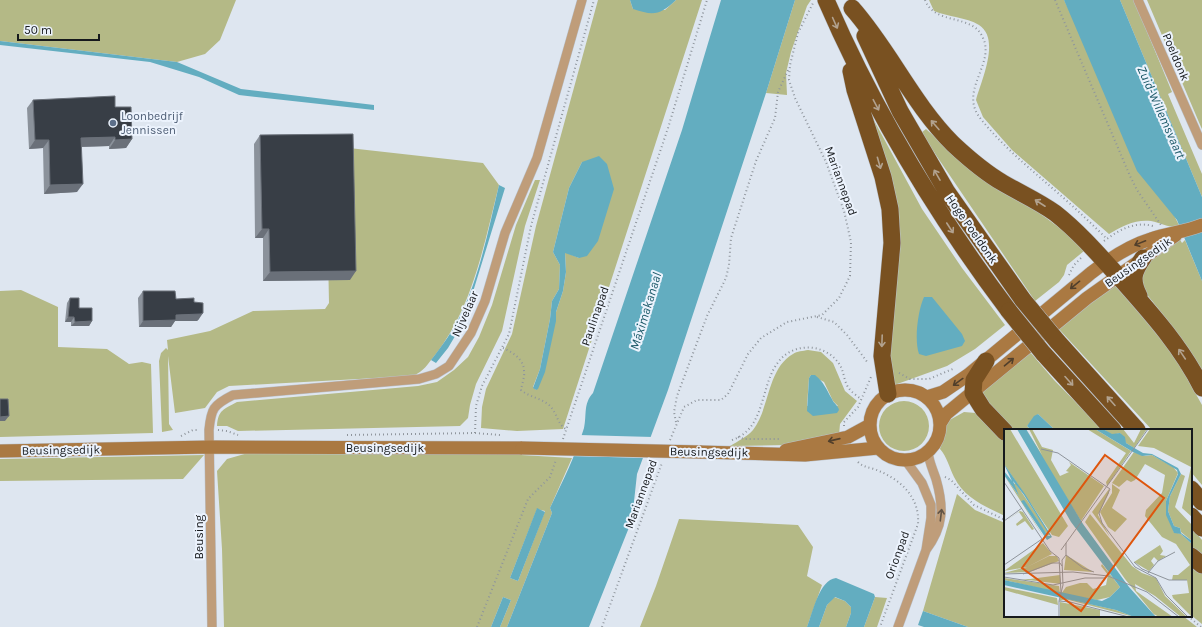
<svg xmlns="http://www.w3.org/2000/svg" width="1202" height="627" font-family="Karla,sans-serif">
  <rect width="100%" height="100%" fill="#dee6f0"/>
  <path fill="#b4b986" fill-rule="evenodd" d="M0,0H236L220,40L205,54L177,62L0,41Z
    M598,0H630L633,9L665,10L676,0H702L563,429L517,431L481,428L482,407L486,389L512,334L536,226ZM582,162L579,258L565,252L566,272L563,291L556,312L536,390L533,387L540,369L550,319L552,301L559,289L560,265L553,252L569,188Z
    M795,0H811L807,6L791,52L786,73L787,95L766,93Z
    M929,0H1064L1180,227C1169,228 1161,223 1151,221C1136,219 1122,226 1109,234L1012,150L983,117L976,100C981,81 1001,39 979,25C966,17 948,17 934,11Z
    M1120,0H1134L1172,92L1168,94L1202,174V197Z
    M1147,0H1202V129L1201,127Z
    M870,113L922,209L962,268L1005,325L975,349L947,366L889,387L885,368L896,245Z
    M926,129L969,168L1034,209L1065,232L1084,251L1067,265L1064,275L1059,282L1035,301L921,133Z
    M340,147L483,163L499,185C484,244 473,307 435,355C427,365 424,371 413,376L229,386L217,392L205,408L175,413L168,356L169,424L173,430L162,432L159,361L161,353L166,348L168,350L167,340L210,331L253,311L325,309L329,303L326,154Z
    M535,180H540L525,226L502,331L476,384L470,405L468,418L460,426L238,431L227,426H217C218,410 224,409 237,402L418,386L437,382L454,370L468,357L479,337L492,305L516,225Z
    M1179,238L1182,243L1185,240L1202,281V372L1169,322L1140,286L1143,264Z
    M1117,281L1177,360L1202,405V485L1191,472V430H1152L1058,328Z
    M21,290L58,307V347L107,349L129,364L142,362L151,364L153,433L0,437V291Z
    M808,350L821,352L833,363L845,391L857,401L840,424L839,435L786,445L730,446C738,441 747,437 753,430C770,408 767,369 793,354C797,351 803,351 808,350ZM811,375L824,382L833,401L838,406H807L809,378Z
    M1030,352L1054,380L1103,430H1055L1038,414L1027,426L1031,430H1009L979,393Z
    M879 426a25 25 0 1 1 50 0a25 25 0 1 1-50 0Z
    M964,412L976,413L1005,439V516C986,507 964,498 954,477C949,467 947,457 940,449L946,422Z
    M248,453L505,454L572,458L550,508L552,513L507,627H500L511,600L503,597L491,627H224L222,549L217,471L227,459ZM537,509L545,511L518,581L510,578Z
    M204,455L183,479L0,481V459Z
    M957,494L975,510L1005,523V616H1183L1197,627H968L923,611Z
    M679,519L798,525L813,547L807,576L822,585L807,627H640L656,586Z
    M1191,527L1202,540V560L1191,550Z
    M1191,561L1202,571V624L1191,615Z
    M834,597L845,601L851,607V613L846,627H819L827,605Z
    M875,597L887,598L877,627H864Z"/>
  <path fill="#63adc0" d="M630,0H676C660,15 654,16 633,9Z
    M721,0H795L766,93L668,390L637,474L632,520L589,627H507L552,513L550,508C562,482 576,455 584,428C587,414 583,404 593,393L682,130Z
    M1064,0H1120L1202,197V281L1177,220L1137,171Z
    M0,41L177,62L241,89L374,105V110L239,95L199,77L150,62L0,45Z
    M599,156L607,164L614,189L598,241L587,256L579,258L565,253L566,272L563,291L556,312V321L545,372L538,389L536,390L533,388L540,369L550,319L552,301L559,289L560,265L553,252L569,188L582,162Z
    M499,185L505,188L464,321L448,348L436,363L431,360C442,346 453,331 461,314C480,275 489,227 499,185Z
    M924,297H932L962,334L965,341L962,346L926,356L919,354C914,340 918,310 924,297Z
    M811,375H815C824,382 826,389 832,399C834,404 838,405 839,410L837,413L813,416L807,411L809,378Z
    M1038,414L1055,430H1031L1027,426L1034,416Z
    M537,508L545,512L518,581L510,578Z
    M836,578L874,594L875,597L864,627H846L851,613V607L845,601L835,597L827,605L819,627H807C813,612 819,580 836,578Z
    M503,597L511,600L500,627H491Z
    M923,611L968,627H924L918,625Z"/>
  <path fill="#dee6f0" d="M579,435L653,437L645,458L571,456Z"/>
  <g fill="none" stroke-linecap="round" stroke-linejoin="round">
    <defs>
      <path id="street" d="M1138,0L1202,145
        M926,550C944,526 944,507 936,479C933,470 929,462 928,452
        M212,627L209,430C211,409 213,405 233,395L419,379L436,374L449,366L471,333L485,301L505,233L537,158L582,0
        M898,627L926,550L931,518V505L922,483L906,461"/>
      <path id="secondary" d="M870 425a35 35 0 1 1 70 0a35 35 0 1 1-70 0Z
        M927,397L943,392L968,375L1091,273C1109,259 1128,246 1151,239C1168,233 1185,232 1202,225
        M941,422L946,414L1087,298L1176,235
        M786,450L848,437L870,425
        M0,451L211,447L522,448
        M700,452L805,455L878,448"/>
      <path id="highway" d="M826,0C874,111 936,214 1009,311
        M852,8C890,51 912,103 953,144C968,158 984,172 1003,183C1020,193 1038,201 1055,213C1078,231 1099,255 1119,277C1150,312 1181,346 1202,388
        M865,36L900,111L947,192L1023,300
        M851,71L855,90L883,177L890,209L892,243L882,356L888,394
        M1139,296C1131,280 1133,272 1143,258
        M1057,341L1137,430
        M1043,353L1113,430
        M986,361L974,380L973,393L983,409L1005,432
        M1191,489L1202,502
        M1191,516L1202,528
        M1191,556L1202,565"/>
    </defs>
    <use href="#street" stroke="#bac1ca" stroke-width="10"/>
    <use href="#secondary" stroke="#bac1ca" stroke-width="14"/>
    <use href="#highway" stroke="#bac1ca" stroke-width="18"/>
    <path stroke="#8f959c" stroke-width="2" stroke-dasharray="1 3" stroke-linecap="butt" d="M925,0C935,26 973,13 983,38C994,61 966,85 975,109C978,117 985,124 991,131C1012,154 1035,173 1058,193C1075,208 1091,223 1107,239
      M1055,0L1130,176L1137,190L1161,225
      M1104,241C1119,230 1134,221 1153,226
      M1069,275L1074,265L1083,256
      M817,317L834,322L847,335L868,363
      M503,348C512,352 524,359 524,371C525,376 522,384 521,390C529,397 541,398 549,405C557,412 557,424 566,429
      M899,373L910,379H929L955,368
      M676,422L674,412L677,396L707,316L726,278L729,265L731,238L756,161L775,118L778,92L789,68
      M844,426V422L858,407L871,377
      M218,430L227,431L238,435
      M475,433L476,406L482,386L509,334L531,226L594,0
      M347,435L475,433L500,435
      M181,436L193,430H199
      M738,437L744,439H781
      M563,439L668,128L707,0
      M670,440L684,407L697,400H721L728,394L748,354L761,338L787,322L822,315L839,298L850,276L851,242L844,211L826,162L795,98L789,80L790,65L798,33L813,3
      M732,440C771,427 757,373 788,353C806,342 831,348 841,367C844,373 844,381 848,387C851,392 857,396 861,399
      M858,462C863,467 868,467 874,469C899,478 920,496 918,524L880,627
      M945,477L951,480L974,505L1005,520
      M1188,616L1201,627
      M477,627L528,499L550,477L556,460
      M602,627L662,463"/>
    <use href="#street" stroke="#bf9d7a" stroke-width="9"/>
    <use href="#secondary" stroke="#aa7942" stroke-width="13"/>
    <use href="#highway" stroke="#795121" stroke-width="17"/>
    <defs>
      <path id="secondary-bridge" d="M522,448L700,452"/>
      <path id="highway-bridge" d="M1023,300L1057,341
        M1009,311L1043,353"/>
    </defs>
    <use href="#secondary-bridge" stroke="#bac1ca" stroke-width="14" stroke-linecap="butt"/>
    <use href="#highway-bridge" stroke="#bac1ca" stroke-width="18" stroke-linecap="butt"/>
    <use href="#secondary-bridge" stroke="#aa7942" stroke-width="13"/>
    <use href="#highway-bridge" stroke="#795121" stroke-width="17"/>
  </g>
  <path fill="#8b929b" d="M33,100L115,107L132,139L126,148L109,149V146L82,147L77,192L44,194L43,148L29,149L27,108Z
    M260,135L350,280L263,281V238H255L254,144Z
    M143,291L176,299L194,302L199,319L197,321H175L171,327H139L138,298Z
    M70,298L92,321L89,326H71V322H65L67,303Z"/>
  <path fill="#6a7079" d="M115,137L109,146L75,147L81,138Z
    M132,139L126,148L109,149L115,140Z
    M35,140H49L43,148L29,149Z
    M83,184L77,192L44,194L50,185Z
    M262,229H269L263,238H255Z
    M356,271L350,280L263,281L270,272Z
    M203,313L199,319L197,321H175L171,327H139L143,321L176,315Z
    M68,317H74L71,322H65Z
    M92,321L89,326H71L75,322Z
    M9,416L5,421H0V417Z"/>
  <path fill="#383e46" stroke="#6a7079" d="M115,96V107H131L132,139L115,140V137L81,138L83,184L50,185L49,140H35L33,100Z
    M353,134L356,271L270,272L269,229H262L260,135Z
    M143,291H175L176,299L194,298V302L203,303V313L201,314L176,315V320L143,321Z
    M70,298H79V308H92V321L75,322L74,317H68Z
    M0,399H8L9,416L0,417Z"/>
  <defs><path id="oneway-shaft" d="M-6 0H5M1.5-3L5.5 0L1.5 3" fill="none" stroke-width="1.6" stroke-linecap="round" stroke-linejoin="round"/></defs>
  <g stroke="#b2a28f">
    <use href="#oneway-shaft" transform="translate(835 23) rotate(66)"/>
    <use href="#oneway-shaft" transform="translate(876 105) rotate(62)"/>
    <use href="#oneway-shaft" transform="translate(935 125) rotate(-131)"/>
    <use href="#oneway-shaft" transform="translate(879 163) rotate(74)"/>
    <use href="#oneway-shaft" transform="translate(937 175) rotate(-120)"/>
    <use href="#oneway-shaft" transform="translate(1040 203) rotate(-147)"/>
    <use href="#oneway-shaft" transform="translate(950 228) rotate(57)"/>
    <use href="#oneway-shaft" transform="translate(882 341) rotate(92)"/>
    <use href="#oneway-shaft" transform="translate(1182 354) rotate(-124)"/>
    <use href="#oneway-shaft" transform="translate(1069 381) rotate(48)"/>
    <use href="#oneway-shaft" transform="translate(1111 401) rotate(-132)"/>
  </g>
  <g stroke="#513f2b">
    <use href="#oneway-shaft" transform="translate(1140 243) rotate(158)"/>
    <use href="#oneway-shaft" transform="translate(1075 285) rotate(141)"/>
    <use href="#oneway-shaft" transform="translate(1009 362) rotate(-40)"/>
    <use href="#oneway-shaft" transform="translate(958 382) rotate(144)"/>
    <use href="#oneway-shaft" transform="translate(834 440) rotate(167)"/>
  </g>
  <use stroke="#625446" href="#oneway-shaft" transform="translate(941 515) rotate(-83)"/>
  <circle fill="#5c6f8a" stroke="#ecf3fd" stroke-width="1.5" cx="113" cy="123" r="4"/>
  <g text-anchor="middle" stroke-width="4" stroke-linejoin="round" paint-order="stroke">
    <g font-size="12" fill="#16191c" stroke="#ecf3fd">
      <text transform="translate(1176 57) rotate(67)" y="4">Poeldonk</text>
      <text transform="translate(841 181) rotate(70)" y="4">Mariannepad</text>
      <text transform="translate(972 229) rotate(55)" y="4">Hoge Poeldonk</text>
      <text transform="translate(1138 262) rotate(-35)" y="4">Beusingsedijk</text>
      <text transform="translate(465 314) rotate(-66)" y="4">Nijvelaar</text>
      <text transform="translate(595 316) rotate(-71)" y="4">Paulinapad</text>
      <text x="385" y="452">Beusingsedijk</text>
      <text transform="translate(61 450) rotate(-1)" y="4">Beusingsedijk</text>
      <text transform="translate(709 452) rotate(1)" y="4">Beusingsedijk</text>
      <text transform="translate(641 494) rotate(-70)" y="4">Mariannepad</text>
      <text transform="translate(199 537) rotate(-90)" y="4">Beusing</text>
      <text transform="translate(897 555) rotate(-70)" y="4">Orionpad</text>
    </g>
    <g font-size="12" fill="#4e5e75" stroke="#ecf3fd" text-anchor="start">
      <text x="121" y="120">Loonbedrijf<tspan x="121" dy="14">Jennissen</tspan></text>
    </g>
    <g font-size="13" font-style="italic" fill="#1b5867" stroke="#ecf3fd">
      <text transform="translate(1162 112) rotate(66)" y="5">Zuid-Willemsvaart</text>
      <text transform="translate(645 311) rotate(-73)" y="5">Máximakanaal</text>
    </g>
  </g>
  <g transform="translate(1004 429)">
    <rect width="188" height="188" fill="#dee6f0"/>
    <path d="M0,0H6L64,97L55,108L48,106L0,35ZM22,0L38,26L25,0H28L38,18L49,21L47,31L56,47L65,43L62,42L67,36L65,33L100,57L77,92L41,34ZM83,0H91L127,22L103,57L102,53L122,24ZM99,0H119L130,14L137,0H143L130,19L122,14L116,4L108,6ZM146,0H188V88L178,79L187,38L150,19L134,17ZM130,23L141,27L148,26L169,38L174,44L162,72V82L170,103L177,105L188,115V188L169,169L168,166L185,164L183,151H168L169,146H174L186,136L172,115L158,108L141,87L142,81L158,64L161,46L141,35L131,51L127,53L123,51L115,58L108,54ZM177,45L181,47L171,78L188,96V112L177,103L176,99L170,97L164,82L166,67ZM0,46L15,67L8,54L12,55L46,105L44,107L17,71L42,112ZM108,55L116,61L108,79L123,90L111,103L104,98L96,83L108,64ZM105,60V64L94,86L106,108L88,83ZM16,82L19,83L30,100L28,101L21,92L13,97L12,95L19,89L15,83L0,93ZM86,85L128,137L138,144L152,149L161,167L183,188H177L151,167L131,155L132,162L169,188H155L150,185L152,188L121,150L81,93ZM39,114L48,125L23,138L0,142ZM156,116L159,122L156,126L162,127L154,132L150,128L147,132L150,136L145,142L130,133ZM62,126L67,129L89,143L60,141ZM45,127H53L55,132L26,143L0,144L23,138ZM98,135L116,158L106,168L93,171L57,165L62,158L76,154H83L89,160L102,156L104,146L97,137ZM56,146L57,155L16,150H26ZM0,149L55,157L56,164L0,151ZM0,158L53,169L54,176L0,161ZM56,168L112,181L130,188L61,170L56,172ZM56,173L96,181V188H56Z" fill="#b4b986"/>
    <path d="M13,0H22L79,95L125,158L152,188H130L112,181L0,156V151L98,172L106,168L116,158L67,93ZM91,0H99L108,5L116,4L121,8L122,14L132,20L139,24L148,25L174,39L177,45L166,67L164,82L170,97L176,99L177,104L188,112V115L177,105L170,104L162,86V72L174,45L173,41L148,26L138,27L129,23ZM0,35L21,65L48,108L43,111L17,72L20,71L44,107H46L20,66L9,52L15,67L0,46V42L8,52Z" fill="#63adc0"/>
    <path fill="none" stroke="#8e949b" stroke-width="1" d="M37,20L54,24L106,60L95,84L98,94L131,138L152,149L162,166L184,188M0,53L46,122L55,129L57,164M0,92L18,79M57,121L144,0M62,126L79,139L90,143M130,133L138,140L165,151H183M0,136L38,110M144,144L154,132L171,123M0,145L69,143L104,147L143,163L175,188M19,145L48,134H56L58,137M0,148L49,156L81,149H101M55,172L66,173L125,188M55,188V172L59,156L58,131L62,126V114"/>
    <path fill="#de560d" fill-opacity="0.15" stroke="#de560d" stroke-width="2" d="M101,26L160,69L77,182L18,139Z"/>
    <rect width="188" height="188" fill="none" stroke="#16191c" stroke-width="2"/>
  </g>
  <path d="M18 34v6h81v-6" fill="none" stroke="#16191c" stroke-width="2"/>
  <text x="24" y="34" font-size="12" fill="#16191c" stroke="#ecf3fd" stroke-width="3" paint-order="stroke">50 m</text>
</svg>
